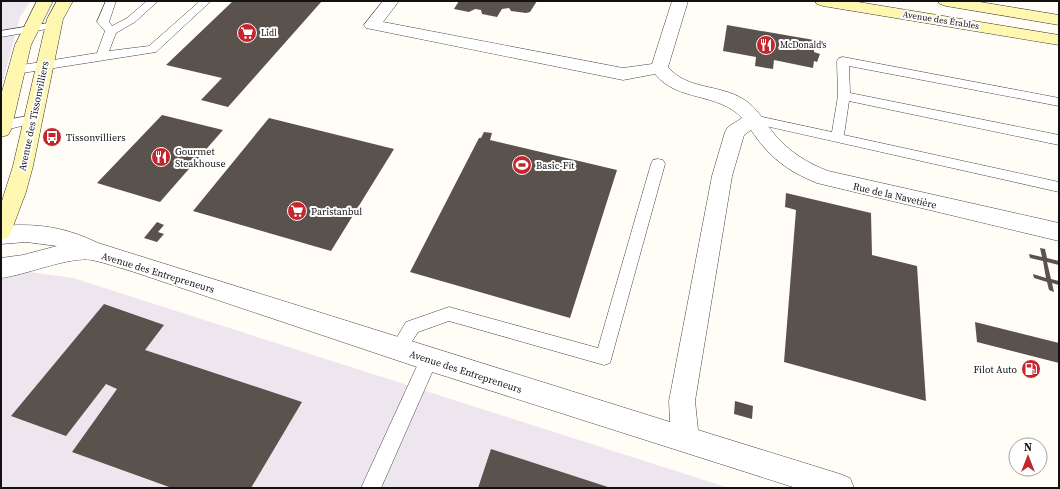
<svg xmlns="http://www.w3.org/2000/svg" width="1060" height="489" font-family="'Source Serif 4',serif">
  <rect width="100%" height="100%" fill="#fffdf5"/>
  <path fill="#eee6ef" d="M1,1H31L20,17L1,89Z
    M1,268L73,278L729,488H1Z"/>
  <path fill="#5a524d" d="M233,1H322L228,107L201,100L222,78L166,65Z
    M459,1H537L530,12L526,13L511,11L509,8L502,9L497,17L482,14L481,10L475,9L469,12L454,9Z
    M727,25L814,40V52L820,54L817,62L814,61L813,68L774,60L773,69L755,66L756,57L723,51Z
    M162,115L223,130L160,202L97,183Z
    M269,118L394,149L331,251L193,211Z
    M484,132L492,133L490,140L617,170L570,318L410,272L479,138H481Z
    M786,193L871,213L872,255L917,266L926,401L784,362L796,210L785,207Z
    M157,222L164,225L158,232L164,234L157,242L144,238Z
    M1040,248L1045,249L1047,258L1059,261V265L1047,262L1051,279L1059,281V285L1052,283L1054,292L1049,290L1047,282L1034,278L1033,274L1046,278L1043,261L1030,258L1029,254L1042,257Z
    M104,304L164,325L145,350L302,402L251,488H172L72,452L117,389L106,384L66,436L11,416Z
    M975,322L1059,343V363L977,342Z
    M735,401L753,406L752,419L734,414Z
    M491,449L611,488H478Z"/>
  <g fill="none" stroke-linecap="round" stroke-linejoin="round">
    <defs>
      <path id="lane" d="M106,1H116L109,22L112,26L127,18L147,1H158L135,22L116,33L109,51L149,46L200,1H211L156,52L16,74L12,73L10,70L12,67L16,66L97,53L105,31L97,22Z
        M54,22L60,25L58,27L1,37V31Z
        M843,57L1059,98V106L849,66L850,93L1059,135V145L849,101L844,135L1059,182V192L748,122L747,119L748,116L753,115L832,132L838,96L837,61L839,58Z
        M33,115L38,116L39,119L38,122L1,131V121Z
        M658,159L663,160L665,164L610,363L604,365L449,321L418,332L404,354L398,357L392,354L390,349L406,322L449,307L598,348L651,164L653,160Z
        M429,351L435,353L438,359L381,488H361L423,353Z"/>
      <path id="street" d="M383,1H399L383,22L623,68L652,64L672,1H688L668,67C687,90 719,84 743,99C757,107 765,123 775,135C790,152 807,163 828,171L1059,223V241L817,183C787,171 769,157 751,130L744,135L732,176L695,401L698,430L840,474L850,478L854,488H796L429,371L134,272C120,268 106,263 92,260C70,256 26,275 1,278V258L23,255L57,246L26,242L1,244V226C37,223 65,227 98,243L670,422L669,401L712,176L725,132L728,127L742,118C718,92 677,102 655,74L623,80L366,28L364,25Z"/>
      <path id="secondary" d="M37,1H53L31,45L11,130L8,135L1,137V95L15,45Z
        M57,1H73L63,19L33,166L26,192L9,237L1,240V204L13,166L47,19Z
        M815,1H852L1059,35V45L823,6L817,4Z
        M938,1H974L1059,15V25L946,6L940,4Z"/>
    </defs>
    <use href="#lane" stroke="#444" stroke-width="1"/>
    <use href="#street" stroke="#444" stroke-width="1"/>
    <use href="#secondary" stroke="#333" stroke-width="1"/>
    <use href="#lane" fill="#fff" fill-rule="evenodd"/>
    <use href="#street" fill="#fff" fill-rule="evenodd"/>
    <use href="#secondary" fill="#fff6b0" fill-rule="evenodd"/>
  </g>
  <defs>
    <symbol id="supermarket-disc" viewBox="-11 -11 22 22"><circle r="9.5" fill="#c4262e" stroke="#fff"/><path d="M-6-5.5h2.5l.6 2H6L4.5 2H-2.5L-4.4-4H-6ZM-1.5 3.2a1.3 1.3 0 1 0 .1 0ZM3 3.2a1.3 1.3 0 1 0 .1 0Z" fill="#fff"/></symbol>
    <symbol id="restaurant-disc" viewBox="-11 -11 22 22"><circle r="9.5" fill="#c4262e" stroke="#fff"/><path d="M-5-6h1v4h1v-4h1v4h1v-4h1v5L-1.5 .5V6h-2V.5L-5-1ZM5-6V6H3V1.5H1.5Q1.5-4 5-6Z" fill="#fff"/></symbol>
    <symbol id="bus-disc" viewBox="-11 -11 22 22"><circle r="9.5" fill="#c4262e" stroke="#fff"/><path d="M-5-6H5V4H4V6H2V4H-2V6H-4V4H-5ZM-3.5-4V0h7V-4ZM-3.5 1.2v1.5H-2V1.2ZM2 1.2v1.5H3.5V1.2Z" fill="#fff"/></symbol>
    <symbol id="stadium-disc" viewBox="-11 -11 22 22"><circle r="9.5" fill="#c4262e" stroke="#fff"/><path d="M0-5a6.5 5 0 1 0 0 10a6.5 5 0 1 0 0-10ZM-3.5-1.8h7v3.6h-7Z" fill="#fff"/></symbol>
    <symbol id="fuel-disc" viewBox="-11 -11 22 22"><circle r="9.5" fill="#c4262e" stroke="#fff"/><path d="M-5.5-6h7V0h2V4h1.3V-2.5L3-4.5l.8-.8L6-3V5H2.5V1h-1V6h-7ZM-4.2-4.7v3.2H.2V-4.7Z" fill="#fff"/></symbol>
  </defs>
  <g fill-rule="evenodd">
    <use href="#supermarket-disc" x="236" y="22" width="22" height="22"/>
    <use href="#restaurant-disc" x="755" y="34" width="22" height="22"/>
    <use href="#bus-disc" x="41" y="126" width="22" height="22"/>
    <use href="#restaurant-disc" x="150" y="146" width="22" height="22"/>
    <use href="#stadium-disc" x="511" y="154" width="22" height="22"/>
    <use href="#supermarket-disc" x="286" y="200" width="22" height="22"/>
    <use href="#fuel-disc" x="1020" y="358" width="22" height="22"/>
  </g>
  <g text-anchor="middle" stroke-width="4" stroke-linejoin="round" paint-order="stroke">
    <g font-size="9" fill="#111" stroke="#fff">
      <text transform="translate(941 20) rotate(9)" y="3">Avenue des Érables</text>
    </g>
    <g font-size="9" fill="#111" stroke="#fff" text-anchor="start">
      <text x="261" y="36">Lidl</text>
      <text x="780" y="48">McDonald's</text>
    </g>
    <g font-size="10" fill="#111" stroke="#fff">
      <text transform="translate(33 116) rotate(-78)" y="4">Avenue des Tissonvilliers</text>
      <text transform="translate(895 195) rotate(13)" y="4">Rue de la Navetière</text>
      <text transform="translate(158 272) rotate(17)" y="4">Avenue des Entrepreneurs</text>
      <text transform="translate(466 371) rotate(18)" y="4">Avenue des Entrepreneurs</text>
    </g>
    <g font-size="10" fill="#111" stroke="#fff" text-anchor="start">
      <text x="66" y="141">Tissonvilliers</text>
      <text x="175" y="155">Gourmet<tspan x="175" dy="12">Steakhouse</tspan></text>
      <text x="536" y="169">Basic-Fit</text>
      <text x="311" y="215">Paristanbul</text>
      <text x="1017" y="373" text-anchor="end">Filot Auto</text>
    </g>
  </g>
  <rect width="1060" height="489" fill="none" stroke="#111111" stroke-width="4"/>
  <g transform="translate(1028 457)"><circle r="19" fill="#ffffff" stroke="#a0a0a0"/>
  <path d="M0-3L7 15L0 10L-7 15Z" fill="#c4262e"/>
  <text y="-6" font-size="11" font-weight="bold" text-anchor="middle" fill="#111111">N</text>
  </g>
</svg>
